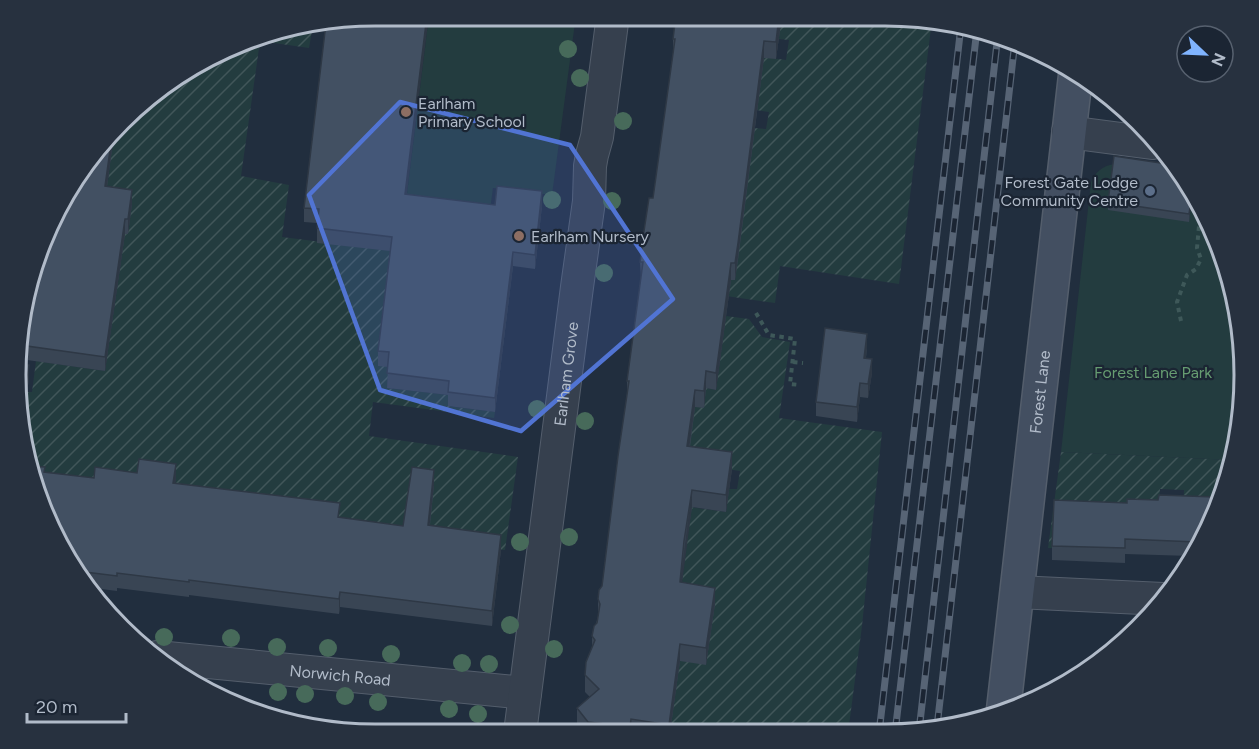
<svg xmlns="http://www.w3.org/2000/svg" width="1259" height="749" font-family="Figtree,sans-serif">
  <defs>
    <pattern id="garden-furrows" width="10" height="10" patternUnits="userSpaceOnUse" patternTransform="scale(1.5)"><rect width="10" height="10" fill="#233c3f"/><path d="M-1 1l2-2M0 10L10 0M9 11l2-2" fill="none" stroke="#415659"/></pattern>
  </defs>
  <rect width="100%" height="100%" fill="#212e3e"/>
  <path fill="#233c3f" d="M429,15H576L552,195L493,188L490,210L406,201Z
    M1114,164L1182,174L1184,175L1237,305V445L1231,460L1061,452L1091,182C1096,171 1103,166 1114,164Z"/>
  <path fill="url(#garden-furrows)" d="M758,16H908L932,20L899,284L780,266L775,303L719,295L690,274L734,280L753,128L766,129L769,112L756,110L718,51L786,60L789,40L779,39Z
    M313,25L309,48L260,41L241,176L289,185L282,237L513,266L512,273L383,324L504,339L502,350L382,335L378,365L389,367L387,388L449,395L448,406L495,412L494,418L373,402L369,436L518,457L505,550L403,541L173,498L176,479L130,543L32,476L21,412H24L27,392H32L36,361L105,371L122,255L123,233L127,234L83,177L108,181L110,164L89,161L156,89L259,34Z
    M726,316L749,319L762,337L790,342L779,418L882,432L862,626L848,733H670L682,580L687,541L661,503L726,512L729,489H737L740,471L667,460L671,422L706,388L716,390Z
    M1061,452L1231,460L1210,511L1183,510L1184,490L1160,489L1158,514L1053,548H1048Z"/>
  <g fill="none" stroke-linecap="round" stroke-linejoin="round">
    <defs>
      <g id="street">
        <path d="M1068,132L1152,143"/>
        <path d="M1017,592L1163,599"/>
        <path id="s1" d="M157,657L525,693"/>
        <path id="s2" d="M520,733L577,287L589,201L590,166L592,155L597,137L613,15"/>
      </g>
      <g id="secondary">
        <path id="s3" d="M1003,714L1076,71"/>
      </g>
    </defs>
    <use href="#street" stroke="#545e6c" stroke-width="34"/>
    <use href="#secondary" stroke="#545e6c" stroke-width="36"/>
    <path stroke="#3e5859" stroke-width="4" stroke-dasharray="4.5 4.5" stroke-linecap="butt" d="M756,313L769,335L795,339L790,384L800,385
      M1181,321L1177,302L1187,275L1196,269L1201,259L1197,248L1200,215
      M793,362L803,363"/>
    <use href="#street" stroke="#36404e" stroke-width="32"/>
    <use href="#secondary" stroke="#434f61" stroke-width="33"/>
    <defs>
      <path id="rail" d="M937,727L1015,41
        M919,731L998,34
        M879,733L961,26
        M895,733L977,29"/>
    </defs>
    <use href="#rail" stroke="#576475" stroke-width="7"/>
    <use href="#rail" stroke="#1b2533" stroke-width="4.5" stroke-dasharray="14" stroke-linecap="butt"/>
  </g>
  <g fill="#476a5a">
    <circle cx="568" cy="49" r="9"/>
    <circle cx="580" cy="78" r="9"/>
    <circle cx="623" cy="121" r="9"/>
    <circle cx="552" cy="200" r="9"/>
    <circle cx="612" cy="201" r="9"/>
    <circle cx="604" cy="273" r="9"/>
    <circle cx="537" cy="409" r="9"/>
    <circle cx="585" cy="421" r="9"/>
    <circle cx="569" cy="537" r="9"/>
    <circle cx="520" cy="542" r="9"/>
    <circle cx="510" cy="625" r="9"/>
    <circle cx="164" cy="637" r="9"/>
    <circle cx="231" cy="638" r="9"/>
    <circle cx="277" cy="647" r="9"/>
    <circle cx="328" cy="648" r="9"/>
    <circle cx="554" cy="649" r="9"/>
    <circle cx="391" cy="654" r="9"/>
    <circle cx="462" cy="663" r="9"/>
    <circle cx="489" cy="664" r="9"/>
    <circle cx="278" cy="692" r="9"/>
    <circle cx="305" cy="694" r="9"/>
    <circle cx="345" cy="696" r="9"/>
    <circle cx="378" cy="702" r="9"/>
    <circle cx="449" cy="709" r="9"/>
    <circle cx="478" cy="714" r="9"/>
  </g>
  <path fill="#394554" d="M782,16L776,59L764,58L738,260L735,280H731L716,390L706,388L704,408L695,407L690,447L732,469L726,512L692,507L684,558L681,582L715,604L706,665L680,661L670,733H584L577,725V708L590,697L585,692V675L592,647V636L598,617V599L602,586L627,394V381L641,279L640,262L653,198L673,55V39Z
    M114,134L107,187L132,204L128,234H125L105,371L20,359V347L34,259L76,174Z
    M407,195L495,205L542,206L535,269L513,266L495,412L448,406V395L387,388L388,367L378,366V351L390,251L317,243V223L304,222V208Z
    M1192,196L1189,222L1108,210V202Z
    M867,348L866,358L872,373L868,398L860,397L857,422L816,416V402Z
    M15,374L29,379L24,413L21,412Z
    M45,472L94,478L176,479L175,483L340,518L403,526L434,485L430,525L501,550L492,626L340,607L339,614L189,595V597L117,588V591L86,587L34,490Z
    M1215,497L1191,556L1125,554V563L1052,560V546L1158,500Z"/>
  <path fill="#2e3845" d="M427,15H429L405,209V194Z
    M779,16H782L776,59V42Z
    M764,41V58L735,280V263Z
    M114,134L105,201V186L112,136Z
    M132,190V204L128,234V219Z
    M542,191V206L535,269V255Z
    M1192,194V196L1189,222V214Z
    M125,219V234L105,371V357Z
    M513,252V266L495,412V398Z
    M731,263V280L716,390V373Z
    M867,334V348L864,373V358Z
    M872,359V373L868,398V384Z
    M29,365V379L24,413V398Z
    M706,371V388L704,408V391Z
    M860,383V397L857,422V407Z
    M695,390V407L687,463V446Z
    M732,452V469L726,512V495Z
    M176,464V479L173,498V483Z
    M434,470V485L428,540V525Z
    M692,490V507L680,599V582Z
    M501,535V550L492,626V611Z
    M715,588V604L706,665V648Z
    M340,592V607L339,614V599Z
    M680,644V661L670,733H669V725Z"/>
  <path fill="#425062" stroke="#2e3845" stroke-width="1.5" d="M375,15H427L405,194L495,205L497,186L542,191L535,255L513,252L495,398L448,392L449,381L387,373L389,352L378,351L392,237L317,228L319,209L304,208L326,23Z
    M676,15L779,16L776,42L764,41L738,243L735,263H731L716,373L706,371L704,391L695,390L687,446L732,452L726,495L692,490L684,541L680,582L715,588L706,648L680,644L669,725L631,719L630,727L588,722L577,708L599,689L585,675L586,662L595,640L592,636L594,626L597,623L600,604L598,599L599,590L602,586L618,456L629,381H627L643,262H640L644,231L649,198H653L675,39H673Z
    M112,136L105,186L132,190L128,219H125L105,357L20,345L34,259L76,174Z
    M1114,156L1174,165L1184,175L1192,194L1189,214L1108,202Z
    M825,328L867,334L864,358L872,359L868,384L860,383L857,407L816,402Z
    M17,362L29,365L24,398H19L15,374Z
    M139,459L176,464L173,483L340,503L338,517L403,526L412,467L434,470L428,525L501,535L492,611L340,592L339,599L189,580V582L117,573V576L77,571L34,490L30,466L45,467L44,472L94,478L95,467L137,473Z
    M1159,495L1215,497L1197,542L1125,539V548L1052,546L1054,500L1127,503V499L1158,500Z
    M282,719L394,733H351Z"/>
  <path fill="#5174d3" fill-opacity="0.2" stroke="#5174d3" stroke-width="4.5" stroke-linejoin="round" d="M400,102L570,145L673,299L521,431L380,390L309,195Z"/>
  <g fill="#8d6e63" stroke="#1b2533" stroke-width="2">
    <circle cx="406" cy="112" r="6"/>
    <circle cx="519" cy="236" r="6"/>
  </g>
  <circle fill="#5c6f8a" stroke="#1b2533" stroke-width="2" cx="1150" cy="191" r="6"/>
  <g text-anchor="middle" stroke-width="4.5" stroke-linejoin="round" paint-order="stroke">
    <g font-size="16" fill="#b1bbc9" stroke="#1b2533" text-anchor="start">
      <text x="418" y="109">Earlham<tspan x="418" dy="18">Primary School</tspan></text>
      <text x="1138" y="188" text-anchor="end">Forest Gate Lodge<tspan x="1138" dy="18">Community Centre</tspan></text>
      <text x="531" y="242">Earlham Nursery</text>
    </g>
    <g font-size="16" fill="#669c71" stroke="#1b2533">
      <text x="1153" y="378">Forest Lane Park</text>
    </g>
    <g font-size="16" fill="#b1bbc9" stroke="#1b2533">
      <text dy="6" stroke="none"><textPath href="#s2" startOffset="362">Earlham Grove</textPath></text>
      <text dy="6" stroke="none"><textPath href="#s3" startOffset="324">Forest Lane</textPath></text>
      <text dy="6" stroke="none"><textPath href="#s1" startOffset="184">Norwich Road</textPath></text>
    </g>
  </g>
  <path d="M0 0H1259V749H0ZM375 26H885A349 349 0 0 1 1234 375V375A349 349 0 0 1 885 724H375A349 349 0 0 1 26 375V375A349 349 0 0 1 375 26Z" fill="#27313f" fill-rule="evenodd"/>
  <path fill="none" stroke="#b1bbc9" stroke-width="3" d="M375 26H885A349 349 0 0 1 1234 375V375A349 349 0 0 1 885 724H375A349 349 0 0 1 26 375V375A349 349 0 0 1 375 26Z"/>
  <g transform="translate(1205 54) rotate(113)"><circle r="28" fill="#1b2533" stroke="#57616f" stroke-width="1.5"/>
  <path d="M0-4.5L10 22L0 15L-10 22Z" fill="#80b4ff"/>
  <text y="-9" font-size="16" font-weight="bold" text-anchor="middle" fill="#b1bbc9">N</text>
  </g>
  <path d="M27 713v9h99v-9" fill="none" stroke="#b1bbc9" stroke-width="3"/>
  <text x="36" y="713" font-size="18" fill="#b1bbc9" stroke="#1b2533" stroke-width="4.5" paint-order="stroke">20 m</text>
</svg>
